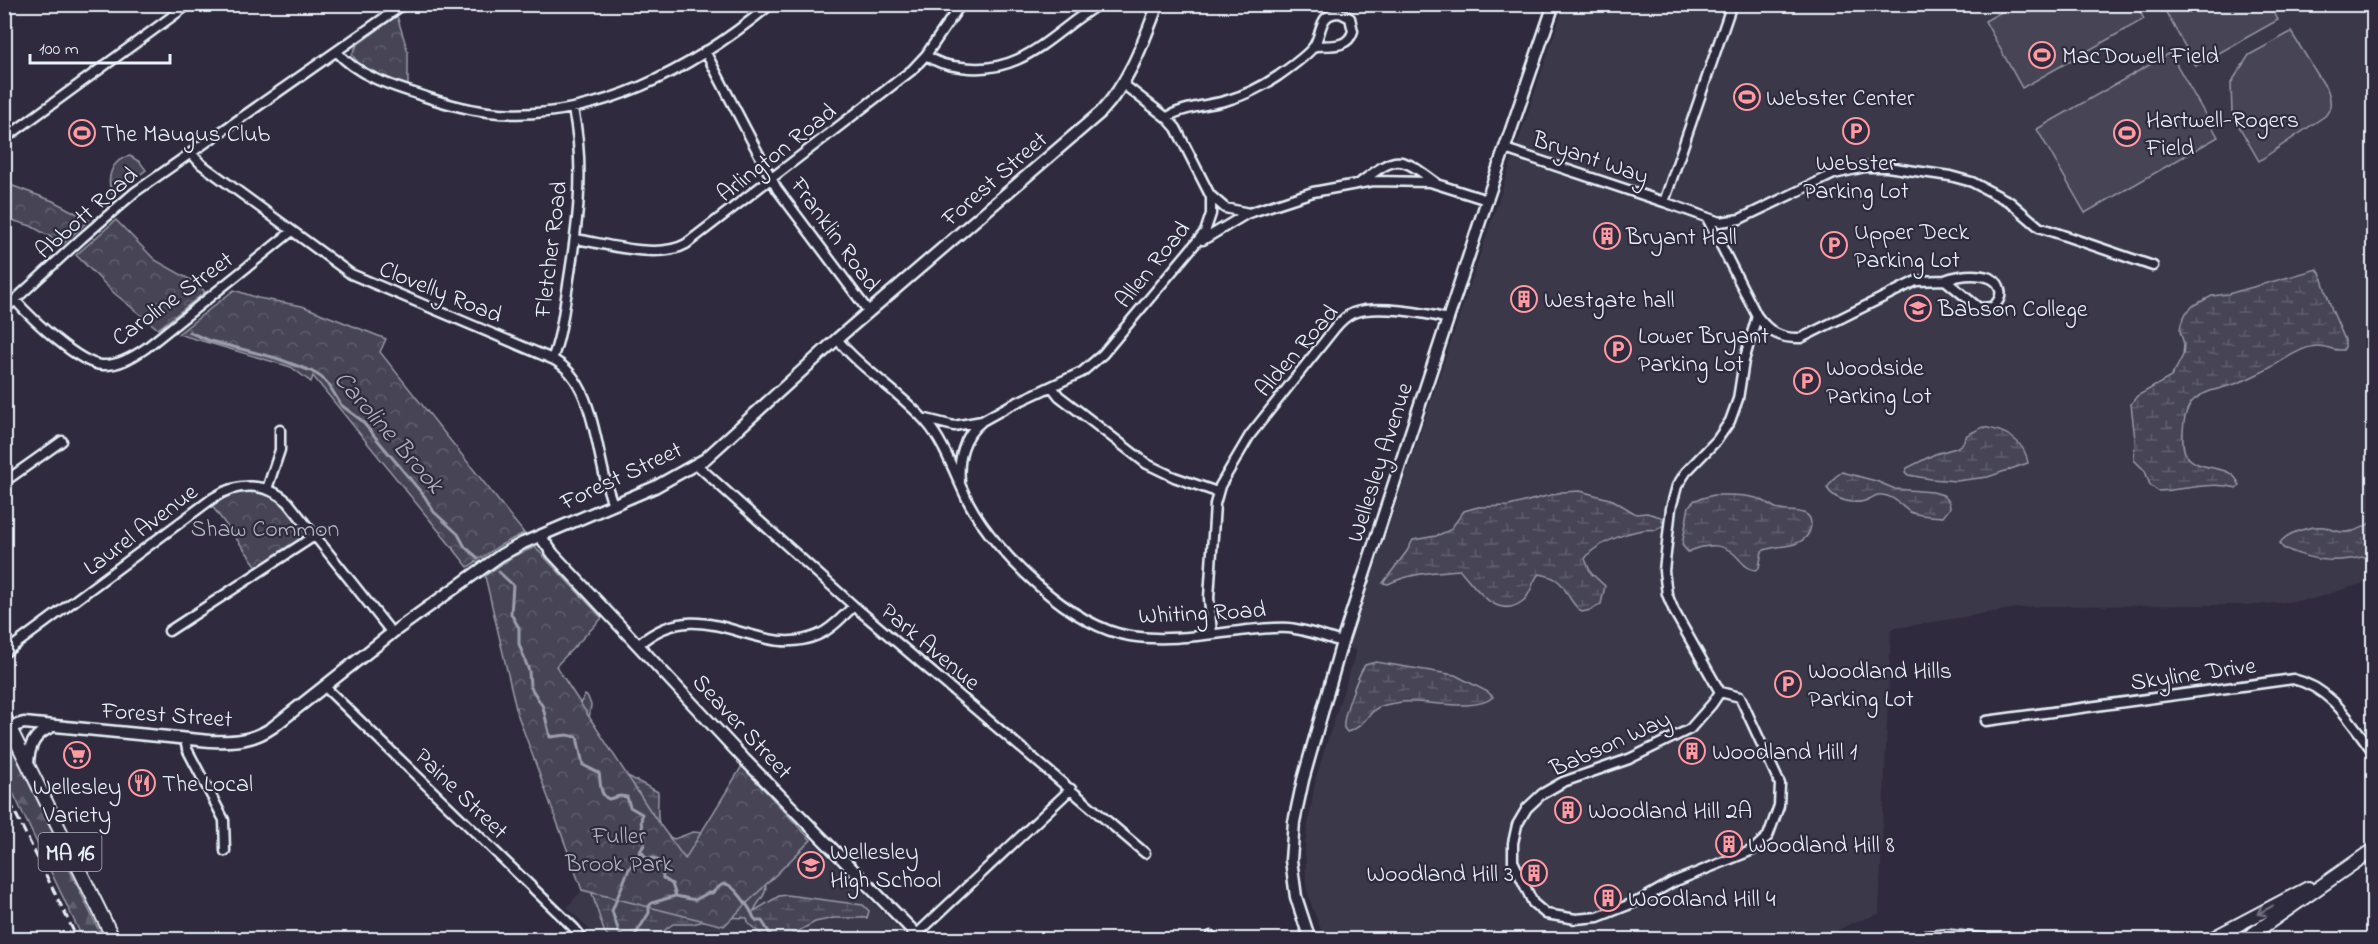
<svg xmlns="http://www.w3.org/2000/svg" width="2378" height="944" font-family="'Indie Flower',sans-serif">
  <defs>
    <pattern id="forest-firs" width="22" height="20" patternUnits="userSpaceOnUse" patternTransform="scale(1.5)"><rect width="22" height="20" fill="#464455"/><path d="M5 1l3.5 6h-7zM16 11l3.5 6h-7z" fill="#615f6e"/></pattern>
    <pattern id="wetland-marsh" width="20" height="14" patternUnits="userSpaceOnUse" patternTransform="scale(1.5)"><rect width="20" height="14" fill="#464455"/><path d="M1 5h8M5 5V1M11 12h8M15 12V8" fill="none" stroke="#615f6e"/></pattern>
    <pattern id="park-crowns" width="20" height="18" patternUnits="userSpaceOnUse" patternTransform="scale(1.5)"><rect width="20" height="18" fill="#464455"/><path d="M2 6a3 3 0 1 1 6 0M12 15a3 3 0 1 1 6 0" fill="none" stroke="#615f6e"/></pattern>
  </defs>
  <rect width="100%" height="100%" fill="#2f2a3d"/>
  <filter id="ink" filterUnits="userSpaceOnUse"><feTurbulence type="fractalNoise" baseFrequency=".0167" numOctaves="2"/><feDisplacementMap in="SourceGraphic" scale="12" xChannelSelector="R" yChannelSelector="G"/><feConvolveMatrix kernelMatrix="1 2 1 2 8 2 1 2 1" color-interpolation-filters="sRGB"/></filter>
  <g filter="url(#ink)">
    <path fill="#3b3749" d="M1564,5H2373V580L2313,599L2257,605L2041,606L2011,609L1891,629L1879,914L1850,924L1822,939L1325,940L1311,904L1306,886L1305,843L1316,777L1356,651L1348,647Z
      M811,840L909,939H596L589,929L567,907L582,890L724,926Z"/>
    <path fill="url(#forest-firs)" stroke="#979aa6" stroke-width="1.5" d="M6,738L12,743L62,854L103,939H83L5,776Z"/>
    <path fill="url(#wetland-marsh)" stroke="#979aa6" stroke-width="1.5" d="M2317,269L2320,273L2332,310L2345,340V347L2343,350C2333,351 2325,345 2316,346C2297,348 2279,364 2262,372C2252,377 2242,382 2232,385C2200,394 2184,395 2183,434C2183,441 2182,450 2187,456C2201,474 2231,461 2240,486L2237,488C2211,481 2185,490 2158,491L2150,485L2145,471L2134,460L2135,439L2131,404L2137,396L2171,377L2177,367L2183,355L2184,344L2180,331L2181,324L2186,313L2194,305L2212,296L2228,294Z
      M1983,427C2004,430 2025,440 2028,463L1988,477L1956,481L1931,479L1908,475L1905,472L1907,468L1935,454L1956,448L1963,443L1967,435Z
      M1842,472L1876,481L1895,489L1933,492L1943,495L1949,501L1950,508L1943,517C1932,516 1919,516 1910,512C1900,506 1895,496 1882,495C1876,494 1874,497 1869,499C1856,506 1835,501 1827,488L1835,477Z
      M1580,491L1613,500L1636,514L1647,513L1661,517L1664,525L1656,530C1638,527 1594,543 1585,559L1591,573L1605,586L1601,604L1591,610L1582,612C1561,596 1571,579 1539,574C1531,582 1532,594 1523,601C1496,622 1475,586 1460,570C1435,572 1410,573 1388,584L1383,583L1407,551L1413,540L1436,536L1450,530L1464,511L1478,507L1509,506L1562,492Z
      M1714,495C1728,495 1743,494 1756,498C1765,500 1772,508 1781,510C1791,513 1811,508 1811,524C1811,528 1809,534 1806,537C1795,549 1776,544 1762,551L1759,568L1756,570C1747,569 1746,566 1740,560C1725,542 1708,543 1688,552L1682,545L1689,506L1695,500Z
      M2373,521V555C2336,563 2319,563 2283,548L2280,543C2286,533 2311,525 2324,527C2332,529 2339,533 2347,532C2358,531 2365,527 2373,521Z
      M1376,662L1455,675L1488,692L1493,697C1476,713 1425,700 1402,702C1396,703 1385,704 1379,707C1366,714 1364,728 1347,732L1344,728C1342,717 1358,675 1365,665Z
      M585,695L588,697L591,705L589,719L618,771L658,792C659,810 652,830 674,839L693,832L704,833L765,884C769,893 757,902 754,911L779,896L787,895L863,905L869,911L867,918H834L815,922L784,939H767L749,924L747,918L719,917L693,924H673L665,930L660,939H615L609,937L604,931L587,878L576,710Z"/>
    <path fill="url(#park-crowns)" stroke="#979aa6" stroke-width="1.5" d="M397,16L408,52V86C393,81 359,69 352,54L357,45Z
      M130,156L140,162L146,170L113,195C105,180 111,159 130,156Z
      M5,183L53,201L89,220L63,244L31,226L5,218Z
      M116,220L155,260L198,284L205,292L158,329L114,293L76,255Z
      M234,290L258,298L302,306L386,339L380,352L524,533L499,546L468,567L313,376L311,382L291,367L178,334Z
      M250,491C279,494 292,513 310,534L258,568L212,506L229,495Z
      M535,547L602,618L556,666L653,815L685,859L742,766L811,840L724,926L582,890L517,713L485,576L514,556Z"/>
    <path fill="#464455" stroke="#979aa6" stroke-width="1.5" d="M2014,5H2136L2144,19L2022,88L1985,21Z
      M2162,5H2270L2278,20L2196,66Z
      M2291,32L2328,91C2331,101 2332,108 2325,116L2259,161L2232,114L2231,83L2249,55Z
      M2170,53L2218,137L2085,213L2037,129Z"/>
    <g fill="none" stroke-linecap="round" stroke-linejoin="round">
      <path stroke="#9c9fab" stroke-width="3" d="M189,332L210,341L276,358L311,371L321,377L329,385L341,405L361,420L425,497L434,512L458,534L465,547L478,558
        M499,572L513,585L511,614L519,628V644L529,671L530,686L543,707L550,737L567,735L577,737L583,765L599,773C601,783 599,795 609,799L620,796L627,797L630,807L642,814L641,822L645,839L644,845L628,871L612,911L619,932L625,940
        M641,851L647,859L654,858L662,863L663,878L672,884L676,896L695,900L708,893H712C715,891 721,884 724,884C733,882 751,910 754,918L757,921H762L774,940
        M632,940L649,913V906L652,903L675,896
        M777,940L782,938"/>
      <defs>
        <path id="minor" d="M1732,4L1664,202L1720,222L1740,219L1834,174L1865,167H1887L1950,176L1972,182L2010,202L2039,227L2153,266
          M705,51L777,189L869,312
          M337,52C357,75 389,85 417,94C440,102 464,109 488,112C593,124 693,69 771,4
          M926,55C936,63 948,66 961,67C1023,76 1051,33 1099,4
          M1167,118C1176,108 1213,105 1228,100C1246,95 1263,86 1278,76C1288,69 1308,55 1314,46C1323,32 1318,13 1340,13L1350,18L1353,31C1348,49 1329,45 1314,46
          M4,139L189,4
          M1505,149L1664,202
          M191,153L201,164L351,274L552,359C598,381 595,462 613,504
          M1361,182C1397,155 1399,155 1435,182
          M1210,195L1225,208L1249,213L1313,192L1373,181L1430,182L1487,200
          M1707,218L1757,316L1744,361L1738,399L1730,421L1717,440L1686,472L1677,486L1671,508L1664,571L1667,594L1674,611L1720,692
          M576,239C607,244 658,260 686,244L912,70L926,55L961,4
          M1203,240L1248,213
          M15,300C31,318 79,364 102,365C118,366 133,357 146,348L291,232
          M4,310L82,238L135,192L404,4
          M1757,316C1769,332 1780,339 1801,338L1916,281L1945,280L1979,308L1993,307C1998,302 2002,297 2000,290C1997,270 1959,274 1945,280
          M837,339C863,371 900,392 927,423C944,442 957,480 969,503C996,554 1072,627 1130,636C1169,642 1210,634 1248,630C1262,629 1276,627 1289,628C1307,630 1325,637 1342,642
          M552,359C561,337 563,314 567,291C577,230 586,170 573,109
          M1052,387L1059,396L1147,464L1174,477L1217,492
          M926,419L954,426L982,421L1009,406L1082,372L1103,354L1205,232L1211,214V197L1176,128L1167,118L1123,84
          M697,465L854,606L1145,853
          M960,481C958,460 963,436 981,422
          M4,482L62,441
          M267,489L280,450V430
          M169,631L316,535
          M1212,634L1209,598L1215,504L1220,486L1250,435L1335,328C1340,322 1346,316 1353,313C1375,304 1426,313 1448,319
          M638,645C704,588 756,662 818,635C832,629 843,616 854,606
          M4,653L213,498C237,482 266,482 288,502L392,633
          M324,686L574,928L584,940
          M1720,692L1740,697L1780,784L1779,806L1768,836L1753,850L1671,883L1641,900L1598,917L1576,919L1546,914L1533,903L1513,861V843L1517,825L1527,808L1542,794L1563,782L1629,759L1690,729L1712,704Z
          M1986,721L2293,679C2332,688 2351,723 2374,753
          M185,740L187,749L224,820L225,851
          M916,935L1071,789
          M1211,940V936"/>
        <path id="tertiary" d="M540,536L553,554L745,760L922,940
          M4,729L24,723L210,741C234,742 253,741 273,727L392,633L501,555L523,543L655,487L705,459L837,339L1101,112C1130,81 1143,43 1158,4"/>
        <path id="secondary" d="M28,763C29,745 35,734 51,727
          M1310,940L1296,897L1291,860L1294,822L1303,780L1342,642L1487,200L1554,4"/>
        <path id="primary" d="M4,716L114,940
          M1898,940L1946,936L1985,940
          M2209,940L2308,888
          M2244,940L2374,849"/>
      </defs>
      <use href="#minor" stroke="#e8f1f8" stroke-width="13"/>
      <use href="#tertiary" stroke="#e8f1f8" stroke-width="15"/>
      <use href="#secondary" stroke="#e8f1f8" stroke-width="15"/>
      <use href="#primary" stroke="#e8f1f8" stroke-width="16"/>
      <use href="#minor" stroke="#2f2a3d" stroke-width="8"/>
      <use href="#tertiary" stroke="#2f2a3d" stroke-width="10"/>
      <use href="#secondary" stroke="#2f2a3d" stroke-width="10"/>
      <use href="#primary" stroke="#2f2a3d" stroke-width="12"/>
      <path stroke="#e8f1f8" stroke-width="3" stroke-dasharray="9 4.5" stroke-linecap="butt" d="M4,790L78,940"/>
    </g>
    <defs><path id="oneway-shaft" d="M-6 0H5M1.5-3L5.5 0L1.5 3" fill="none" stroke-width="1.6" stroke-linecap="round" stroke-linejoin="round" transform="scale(1.5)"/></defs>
    <use stroke="#70707e" href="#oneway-shaft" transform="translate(2265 910) rotate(152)"/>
  </g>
  <defs>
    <symbol id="stadium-ring" viewBox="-11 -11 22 22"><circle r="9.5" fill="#2f2a3d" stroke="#ff9aa2" stroke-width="1.5"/><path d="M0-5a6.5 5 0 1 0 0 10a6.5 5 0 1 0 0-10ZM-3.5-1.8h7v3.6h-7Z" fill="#ff9aa2"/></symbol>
    <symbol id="parking-ring" viewBox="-11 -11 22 22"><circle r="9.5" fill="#2f2a3d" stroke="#ff9aa2" stroke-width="1.5"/><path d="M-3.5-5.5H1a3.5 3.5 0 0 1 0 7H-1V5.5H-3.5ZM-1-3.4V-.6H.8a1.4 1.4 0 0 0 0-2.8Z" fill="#ff9aa2"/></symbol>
    <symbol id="building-ring" viewBox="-11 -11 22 22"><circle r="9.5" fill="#2f2a3d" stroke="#ff9aa2" stroke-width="1.5"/><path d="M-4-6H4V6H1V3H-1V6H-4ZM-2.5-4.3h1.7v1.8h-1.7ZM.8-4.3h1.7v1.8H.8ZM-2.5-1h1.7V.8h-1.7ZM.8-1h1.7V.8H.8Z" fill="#ff9aa2"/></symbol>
    <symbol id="university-ring" viewBox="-11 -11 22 22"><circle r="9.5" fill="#2f2a3d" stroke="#ff9aa2" stroke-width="1.5"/><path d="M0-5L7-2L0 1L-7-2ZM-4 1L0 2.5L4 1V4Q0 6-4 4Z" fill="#ff9aa2"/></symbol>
    <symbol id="supermarket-ring" viewBox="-11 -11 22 22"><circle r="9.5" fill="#2f2a3d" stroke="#ff9aa2" stroke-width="1.5"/><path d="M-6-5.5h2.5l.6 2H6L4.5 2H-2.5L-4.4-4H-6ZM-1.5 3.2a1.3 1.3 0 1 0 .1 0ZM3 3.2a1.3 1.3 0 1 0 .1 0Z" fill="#ff9aa2"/></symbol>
    <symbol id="restaurant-ring" viewBox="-11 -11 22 22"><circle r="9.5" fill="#2f2a3d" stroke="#ff9aa2" stroke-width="1.5"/><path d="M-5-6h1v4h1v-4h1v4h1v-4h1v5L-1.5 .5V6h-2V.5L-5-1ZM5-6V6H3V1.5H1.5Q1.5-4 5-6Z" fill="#ff9aa2"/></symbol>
    <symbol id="school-ring" viewBox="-11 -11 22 22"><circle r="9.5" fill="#2f2a3d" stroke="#ff9aa2" stroke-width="1.5"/><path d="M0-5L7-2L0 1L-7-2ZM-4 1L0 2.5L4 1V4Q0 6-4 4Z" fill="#ff9aa2"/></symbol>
  </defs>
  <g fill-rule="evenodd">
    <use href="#stadium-ring" x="2027" y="40" width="30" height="30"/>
    <use href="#stadium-ring" x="1732" y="82" width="30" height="30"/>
    <use href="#parking-ring" x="1841" y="116" width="30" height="30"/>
    <use href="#stadium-ring" x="67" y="118" width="30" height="30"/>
    <use href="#stadium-ring" x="2112" y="118" width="30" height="30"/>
    <use href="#building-ring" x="1592" y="221" width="30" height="30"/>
    <use href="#parking-ring" x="1819" y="230" width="30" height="30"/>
    <use href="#building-ring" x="1509" y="284" width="30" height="30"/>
    <use href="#university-ring" x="1903" y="293" width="30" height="30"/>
    <use href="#parking-ring" x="1603" y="334" width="30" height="30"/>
    <use href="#parking-ring" x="1792" y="366" width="30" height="30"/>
    <use href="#parking-ring" x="1773" y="669" width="30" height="30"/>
    <use href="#building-ring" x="1677" y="736" width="30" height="30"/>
    <use href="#supermarket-ring" x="62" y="740" width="30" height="30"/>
    <use href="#restaurant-ring" x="127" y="768" width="30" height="30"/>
    <use href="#building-ring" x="1553" y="795" width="30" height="30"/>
    <use href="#building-ring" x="1714" y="829" width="30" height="30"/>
    <use href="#school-ring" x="796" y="850" width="30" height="30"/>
    <use href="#building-ring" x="1519" y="858" width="30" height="30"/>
    <use href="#building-ring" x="1593" y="883" width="30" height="30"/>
  </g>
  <g text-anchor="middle" stroke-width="4.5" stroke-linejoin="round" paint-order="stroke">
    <rect fill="#2f2a3d" stroke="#b0b5c0" stroke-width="1.5" x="38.5" y="833" width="63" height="38" rx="4.5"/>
    <g font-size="22" font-weight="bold" fill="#e8f1f8">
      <text x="70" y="860">MA 16</text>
    </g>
    <g font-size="24" fill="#e8f1f8" stroke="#2f2a3d" text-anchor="start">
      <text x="2062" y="63">MacDowell Field</text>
      <text x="1766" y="105">Webster Center</text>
      <text x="2146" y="127">Hartwell-Rogers<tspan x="2146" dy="28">Field</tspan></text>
      <text x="101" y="141">The Maugus Club</text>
      <text x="1856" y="170" text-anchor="middle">Webster<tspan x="1856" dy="28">Parking Lot</tspan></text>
      <text x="1854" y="239">Upper Deck<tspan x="1854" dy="28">Parking Lot</tspan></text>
      <text x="1626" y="244">Bryant Hall</text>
      <text x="1544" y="307">Westgate hall</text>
      <text x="1938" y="316">Babson College</text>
      <text x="1638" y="343">Lower Bryant<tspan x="1638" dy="28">Parking Lot</tspan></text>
      <text x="1826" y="375">Woodside<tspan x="1826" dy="28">Parking Lot</tspan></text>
      <text x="1808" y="678">Woodland Hills<tspan x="1808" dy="28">Parking Lot</tspan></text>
      <text x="1712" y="759">Woodland Hill 1</text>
      <text x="162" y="791">The Local</text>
      <text x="77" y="794" text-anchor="middle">Wellesley<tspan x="77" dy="28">Variety</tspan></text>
      <text x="1588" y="818">Woodland Hill 2A</text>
      <text x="1748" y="852">Woodland Hill 8</text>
      <text x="830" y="859">Wellesley<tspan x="830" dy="28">High School</tspan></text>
      <text x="1514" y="881" text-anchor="end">Woodland Hill 3</text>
      <text x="1628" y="906">Woodland Hill 4</text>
    </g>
    <g font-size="24" fill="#e8f1f8" stroke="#2f2a3d">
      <text transform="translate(776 152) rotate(-38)" y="8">Arlington Road</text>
      <text transform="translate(1591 157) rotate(19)" y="8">Bryant Way</text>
      <text transform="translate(994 178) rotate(-41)" y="8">Forest Street</text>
      <text transform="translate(86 212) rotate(-41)" y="8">Abbott Road</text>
      <text transform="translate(836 234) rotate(54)" y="8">Franklin Road</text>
      <text transform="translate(550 249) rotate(-83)" y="8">Fletcher Road</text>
      <text transform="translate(1152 264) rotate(-51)" y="8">Allen Road</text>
      <text transform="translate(441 291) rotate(22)" y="8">Clovelly Road</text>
      <text transform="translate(172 298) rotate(-36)" y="8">Caroline Street</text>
      <text transform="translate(1296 350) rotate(-49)" y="8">Alden Road</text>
      <text transform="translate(1379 462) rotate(-72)" y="8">Wellesley Avenue</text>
      <text transform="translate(621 475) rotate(-25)" y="8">Forest Street</text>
      <text transform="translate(140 529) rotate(-37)" y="8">Laurel Avenue</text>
      <text transform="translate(1202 612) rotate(-3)" y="8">Whiting Road</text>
      <text transform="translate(931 646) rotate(40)" y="8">Park Avenue</text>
      <text transform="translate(2193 673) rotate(-8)" y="8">Skyline Drive</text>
      <text transform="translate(167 714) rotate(4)" y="8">Forest Street</text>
      <text transform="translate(743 726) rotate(47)" y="8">Seaver Street</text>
      <text transform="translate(1610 743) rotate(-24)" y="8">Babson Way</text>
      <text transform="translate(462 793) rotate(44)" y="8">Paine Street</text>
    </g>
    <g font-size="24" fill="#afb4bf" stroke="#2f2a3d">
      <text x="265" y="536">Shaw Common</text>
      <text x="619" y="843">Fuller<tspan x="619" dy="28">Brook Park</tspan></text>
    </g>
    <g font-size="26" font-style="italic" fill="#afb4be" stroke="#2f2a3d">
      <text transform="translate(390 431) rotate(49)" y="9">Caroline Brook</text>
    </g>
  </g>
  <rect width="2378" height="944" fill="none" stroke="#2f2a3d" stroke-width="24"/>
  <rect x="12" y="12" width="2354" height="920" fill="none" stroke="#e8f1f8" stroke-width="2" filter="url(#ink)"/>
  <path d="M30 54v9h140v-9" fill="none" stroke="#e8f1f8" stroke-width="3"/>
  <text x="39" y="54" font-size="18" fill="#e8f1f8" stroke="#2f2a3d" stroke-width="4.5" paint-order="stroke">100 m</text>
</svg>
